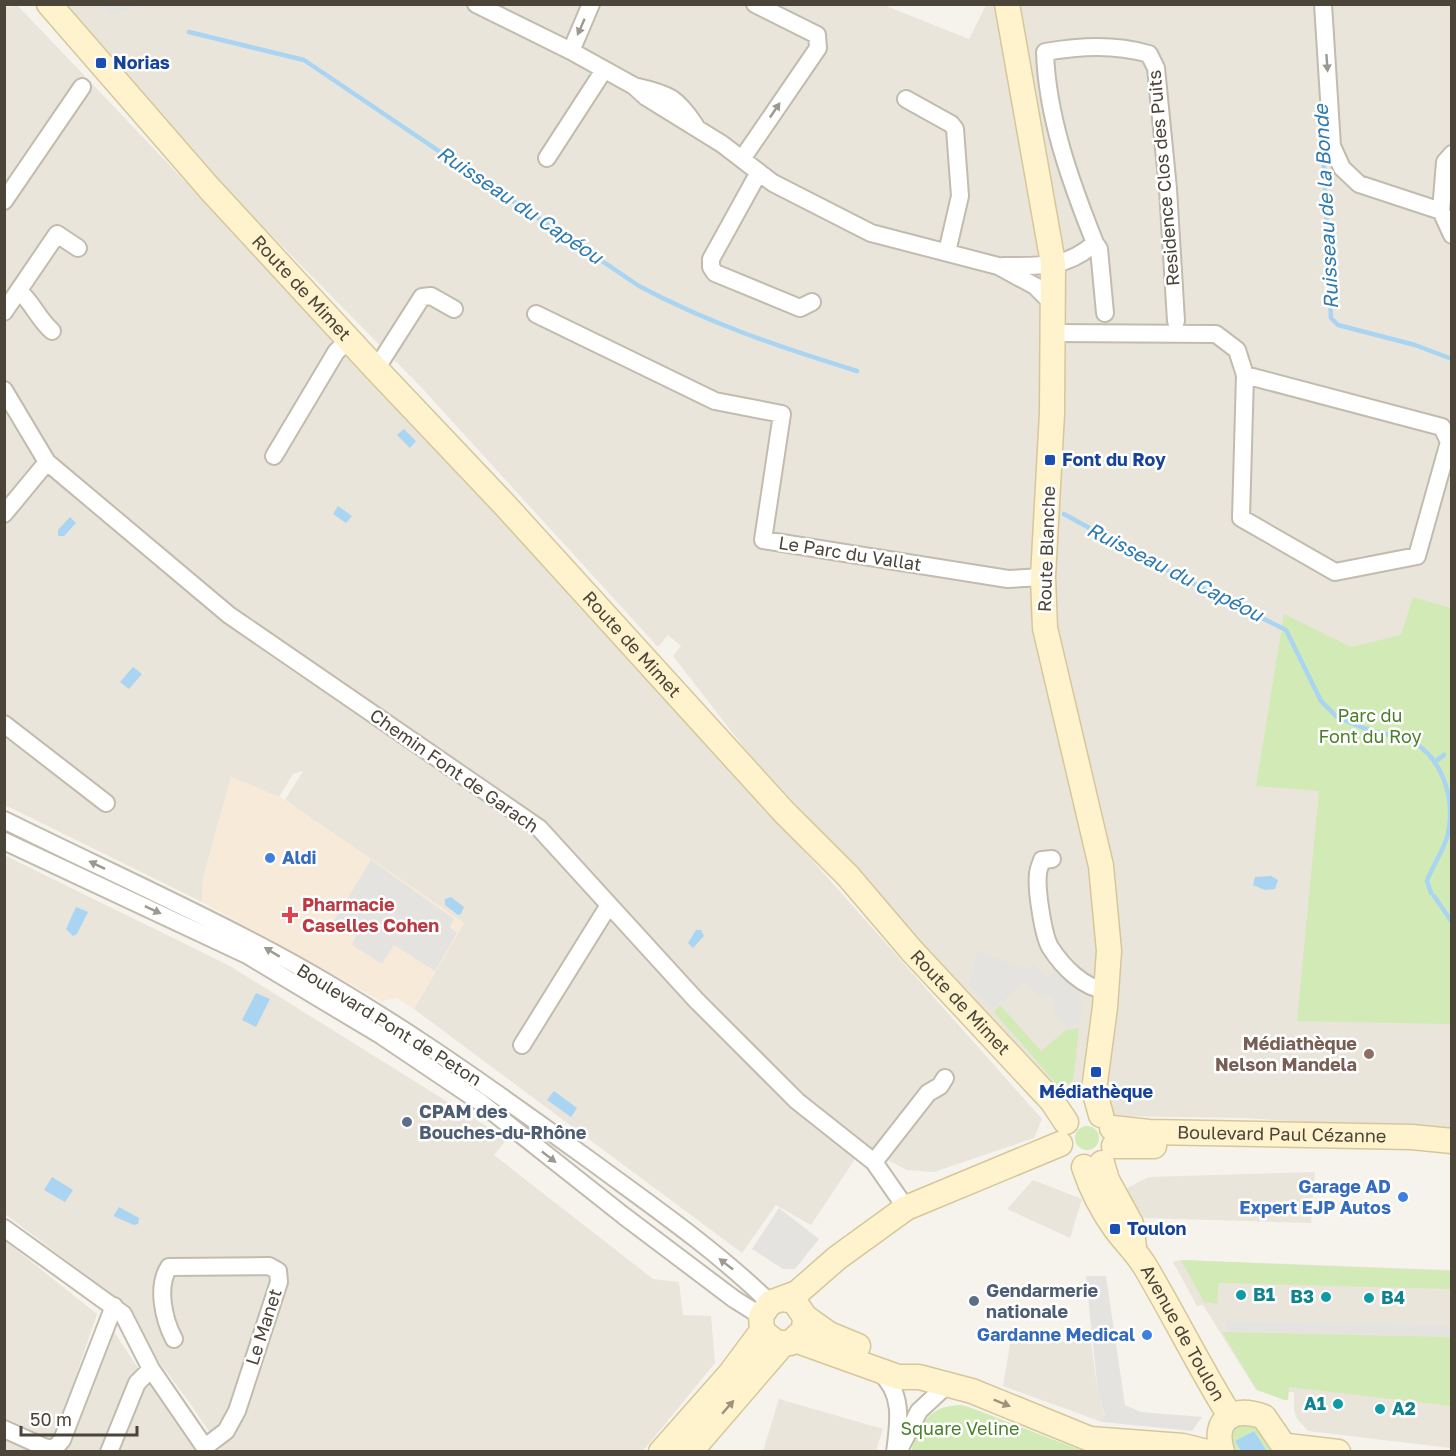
<svg xmlns="http://www.w3.org/2000/svg" width="1456" height="1456" font-family="'Golos Text',sans-serif">
  <rect width="100%" height="100%" fill="#f6f3ec"/>
  <path fill="#eae5da" d="M881,4L969,39L986,5H1451V1131L1243,1118L1116,1116L1084,1091L1074,1101L1059,1099L883,898L749,754L673,656L681,646L668,635L658,647L420,386L218,181L60,5Z
    M18,6L496,508L637,663L1042,1119L1034,1138L934,1172L907,1170L863,1147L811,1225L776,1205L742,1253L414,1009L464,923L285,800L303,771L293,774L279,797L231,777L203,879L202,902L5,805L4,7Z
    M4,855L230,966L507,1139L494,1155L653,1279L679,1282L683,1315L711,1316L715,1363L643,1451H222L190,1403L103,1288L5,1214Z
    M1315,1172L1311,1223L1141,1218L1125,1189L1149,1177Z
    M1033,1180L1082,1199L1070,1238L1007,1209Z
    M4,1240L97,1314L56,1434L49,1442L5,1422Z
    M1180,1260L1451,1270V1448L1308,1431L1297,1419L1294,1410V1392H1288V1400H1284L1279,1396L1256,1390L1203,1305L1197,1306L1173,1262Z
    M110,1326L136,1365L197,1451L62,1452Z
    M1011,1339L1091,1343L1098,1393L1105,1417L1102,1422L1003,1386Z
    M779,1399L883,1429L876,1451H763Z
    M5,1437L32,1451H5Z"/>
  <path fill="#f7ead8" d="M231,777L282,798L464,923L414,1009L397,998L381,1001L202,902L203,879Z"/>
  <path fill="#d2eab5" d="M1413,597L1451,608V1024L1297,1021L1319,791L1256,786L1284,614L1351,647L1401,635Z
    M1000,1005L1041,1051L1066,1030L1079,1028L1073,1081L1060,1088L994,1012Z
    M1075 1138a12 12 0 1 1 24 0a12 12 0 1 1-24 0Z
    M1181,1260L1451,1271V1289L1219,1283L1217,1304L1204,1302Z
    M1222,1332L1451,1337V1406L1289,1387L1288,1400H1284L1257,1390Z
    M960,1405L969,1407L1083,1451L911,1452C919,1424 929,1406 960,1405Z
    M1259,1420L1279,1451H1267L1254,1431L1235,1441L1241,1451H1231L1227,1430L1233,1422Z"/>
  <path fill="#e5e3e0" d="M140,5L139,10L130,8L112,13L97,5Z
    M371,860L454,919L450,927L457,933L435,971L394,945L382,964L352,945L356,936L333,922Z
    M977,951L1028,970L1034,963L1048,978L1057,970L1082,998L1080,1025L1067,1028L1053,1012V997H1039L1025,982L993,1009L968,985Z
    M779,1208L819,1239L795,1269H783L752,1249Z
    M1086,1276H1106L1125,1405L1141,1412L1202,1417L1192,1431L1102,1422L1105,1416L1098,1393Z
    M1225,1321L1451,1326V1336L1228,1331Z"/>
  <path fill="#a9d4f2" d="M404,429L416,441L410,448L397,435Z
    M338,506L352,516L346,523L333,514Z
    M70,517L76,523L64,536H58V530Z
    M133,667L142,674L129,689L120,682Z
    M1271,876L1278,880L1275,889L1265,890L1253,885L1255,877Z
    M451,897L464,907L461,914L458,915L445,905V899Z
    M76,907L88,912L77,934L73,936L66,929Z
    M696,930H701L704,936L693,948L688,943Z
    M256,993L270,999L256,1027L242,1020Z
    M554,1091L577,1108L571,1117L547,1100Z
    M52,1177L73,1190L65,1202L44,1190Z
    M119,1207L139,1218L138,1224L134,1225L115,1217L114,1215Z
    M1254,1431L1267,1451H1241L1235,1441Z"/>
  <g fill="none" stroke-linecap="round" stroke-linejoin="round">
    <path stroke="#a9d4f2" stroke-width="4.5" d="M189,32L304,60L639,286C708,323 782,348 857,371
      M1322,124L1331,318L1338,325L1415,345L1452,359
      M1064,514L1151,562L1286,630L1321,701L1337,717
      M1345,720C1359,727 1374,732 1389,735C1394,736 1399,735 1403,737C1441,752 1456,796 1448,834C1444,850 1433,865 1427,881L1431,893
      M1436,761L1444,755
      M1434,896L1452,922"/>
    <defs>
      <path id="street" d="M476,4L571,51L634,86L646,97L722,144L773,183L871,233L998,266L1035,286L1054,305
        M1323,4L1332,146L1342,168L1359,184L1441,211L1452,235
        M571,51L591,4
        M638,87C669,94 677,98 695,125
        M906,99L951,124L955,129L960,196L947,252
        M547,158L604,70
        M742,159L818,48L817,35L755,4
        M759,172L711,259V267L715,273L800,308L812,302
        M4,201L82,87
        M1441,211L1445,162L1452,154
        M1095,243C1071,183 1047,117 1045,52C1081,46 1114,44 1149,54L1156,68L1168,189L1176,321
        M1003,266C1040,266 1066,269 1095,243L1099,249L1105,313
        M19,291C33,303 38,319 52,331
        M4,312L57,234L78,248
        M536,314L715,401L782,414L763,540L1008,579L1043,577
        M1054,333L1216,334L1237,350L1245,375L1241,518L1335,572L1417,556L1449,442L1442,427L1245,375
        M376,369L422,297L431,296L454,309
        M4,390L47,462L229,615L539,828L696,1000L797,1101L874,1162L906,1208
        M274,456L336,352L349,339
        M4,514L47,462
        M4,724L106,803
        M4,820C89,862 175,901 259,945C376,1006 485,1084 591,1161C652,1206 716,1250 770,1303
        M4,841L247,955L382,1036L480,1102L624,1216L734,1299L761,1316
        M1052,859L1042,860C1041,864 1038,869 1038,874C1036,888 1043,935 1050,947C1062,966 1084,989 1106,990
        M522,1045L609,905
        M874,1162L928,1093L940,1086L945,1078
        M4,1228L123,1314L151,1369L208,1452
        M174,1339C164,1320 156,1287 169,1267L269,1266L278,1271L279,1282L237,1411L226,1431L205,1447
        M879,1372C904,1392 899,1423 895,1452
        M4,1429L44,1447L54,1449L62,1440L114,1306
        M900,1448L919,1411L947,1385
        M109,1452L137,1383L151,1369"/>
      <g id="secondary">
        <path id="s1" d="M49,4L209,188L376,369L503,503L784,812L848,876L912,951L1052,1101L1066,1122"/>
        <path d="M1007,4L1053,263L1052,413L1043,577L1045,628L1101,866L1109,951L1105,1007L1094,1090L1101,1115"/>
        <path id="s2" d="M1112,1128L1149,1132L1412,1137L1452,1141"/>
        <path d="M1114,1146H1154"/>
        <path d="M1102,1163L1107,1180L1131,1224L1134,1247"/>
        <path id="s3" d="M1084,1167C1091,1188 1102,1210 1115,1228C1125,1242 1137,1252 1146,1268C1175,1317 1200,1368 1230,1416"/>
        <path d="M781,1299L794,1301L805,1317L804,1330L790,1343H777L762,1331L761,1316L770,1303L797,1293L837,1258L906,1208L1060,1144"/>
        <path d="M805,1317L829,1334L858,1346"/>
        <path d="M795,1340L898,1377H919L972,1391L1090,1439L1183,1446L1207,1452"/>
        <path d="M1287,1446L1338,1452"/>
        <path d="M661,1452L730,1374L762,1331"/>
        <path d="M690,1452L783,1344"/>
        <path d="M1222,1452C1212,1418 1234,1406 1264,1417L1288,1452"/>
      </g>
    </defs>
    <use href="#street" stroke="#c2bbae" stroke-width="20"/>
    <use href="#secondary" stroke="#d6c79b" stroke-width="27"/>
    <use href="#street" stroke="#fff" stroke-width="16"/>
    <use href="#secondary" stroke="#fff3cd" stroke-width="24"/>
  </g>
  <defs><path id="oneway-solid" d="M-6-.8H1V-3.2L6.5 0L1 3.2V.8H-6Z" transform="scale(1.5)"/></defs>
  <g fill="#9c9892">
    <use href="#oneway-solid" transform="translate(581 27) rotate(114)"/>
    <use href="#oneway-solid" transform="translate(1327 63) rotate(86)"/>
    <use href="#oneway-solid" transform="translate(775 110) rotate(-56)"/>
    <use href="#oneway-solid" transform="translate(97 865) rotate(-154)"/>
    <use href="#oneway-solid" transform="translate(153 910) rotate(25)"/>
    <use href="#oneway-solid" transform="translate(272 952) rotate(-149)"/>
    <use href="#oneway-solid" transform="translate(549 1157) rotate(38)"/>
    <use href="#oneway-solid" transform="translate(726 1264) rotate(-142)"/>
  </g>
  <g fill="#9c937c">
    <use href="#oneway-solid" transform="translate(1002 1403) rotate(22)"/>
    <use href="#oneway-solid" transform="translate(728 1407) rotate(-49)"/>
  </g>
  <g fill="#1a4fb4" stroke="#fff" stroke-width="2">
    <rect x="95" y="57" width="12" height="12" rx="3"/>
    <rect x="1044" y="454" width="12" height="12" rx="3"/>
    <rect x="1090" y="1066" width="12" height="12" rx="3"/>
    <rect x="1109" y="1223" width="12" height="12" rx="3"/>
  </g>
  <g fill="#3f7fe0" stroke="#fff" stroke-width="2">
    <circle cx="270" cy="858" r="6"/>
    <circle cx="1403" cy="1197" r="6"/>
    <circle cx="1147" cy="1335" r="6"/>
  </g>
  <path fill="#e0444e" stroke="#fff" stroke-width="2" d="M287 906h6v6h6v6h-6v6h-6v-6h-6v-6h6z"/>
  <circle fill="#8d6e63" stroke="#fff" stroke-width="2" cx="1369" cy="1054" r="6"/>
  <g fill="#5c6f8a" stroke="#fff" stroke-width="2">
    <circle cx="407" cy="1122" r="6"/>
    <circle cx="974" cy="1301" r="6"/>
  </g>
  <g fill="#0f9aa8" stroke="#fff" stroke-width="2">
    <circle cx="1241" cy="1295" r="6"/>
    <circle cx="1326" cy="1297" r="6"/>
    <circle cx="1369" cy="1298" r="6"/>
    <circle cx="1338" cy="1404" r="6"/>
    <circle cx="1380" cy="1409" r="6"/>
  </g>
  <g text-anchor="middle" stroke-width="5" stroke-linejoin="round" paint-order="stroke">
    <g font-size="18" font-weight="bold" fill="#164399" stroke="#fff" text-anchor="start">
      <text x="113" y="69">Norias</text>
      <text x="1062" y="466">Font du Roy</text>
      <text x="1096" y="1098" text-anchor="middle">Médiathèque</text>
      <text x="1127" y="1235">Toulon</text>
    </g>
    <g font-size="18" fill="#4b4439" stroke="#fff">
      <text transform="translate(1164 178) rotate(-95)" y="6">Residence Clos des Puits</text>
      <text dy="6" stroke="none"><textPath href="#s1" startOffset="380">Route de Mimet</textPath></text>
      <text transform="translate(1047 549) rotate(-88)" y="6">Route Blanche</text>
      <text transform="translate(850 554) rotate(9)" y="6">Le Parc du Vallat</text>
      <text dy="6" stroke="none"><textPath href="#s1" startOffset="866">Route de Mimet</textPath></text>
      <text transform="translate(454 771) rotate(35)" y="6">Chemin Font de Garach</text>
      <text dy="6" stroke="none"><textPath href="#s1" startOffset="1352">Route de Mimet</textPath></text>
      <text transform="translate(389 1025) rotate(32)" y="6">Boulevard Pont de Peton</text>
      <text dy="6" stroke="none"><textPath href="#s2" startOffset="170">Boulevard Paul Cézanne</textPath></text>
      <text transform="translate(264 1327) rotate(-72)" y="6">Le Manet</text>
      <text dy="6" stroke="none"><textPath href="#s3" startOffset="194">Avenue de Toulon</textPath></text>
    </g>
    <g font-size="18" fill="#4a7f2a" stroke="#fff">
      <text x="1370" y="722">Parc du<tspan x="1370" dy="21">Font du Roy</tspan></text>
      <text x="960" y="1435">Square Veline</text>
    </g>
    <g font-size="18" font-weight="bold" fill="#366cbe" stroke="#fff" text-anchor="end">
      <text x="282" y="864" text-anchor="start">Aldi</text>
      <text x="1391" y="1193">Garage AD<tspan x="1391" dy="21">Expert EJP Autos</tspan></text>
      <text x="1135" y="1341">Gardanne Medical</text>
    </g>
    <g font-size="18" font-weight="bold" fill="#be3a42" stroke="#fff" text-anchor="start">
      <text x="302" y="911">Pharmacie<tspan x="302" dy="21">Caselles Cohen</tspan></text>
    </g>
    <g font-size="18" font-weight="bold" fill="#785e54" stroke="#fff" text-anchor="end">
      <text x="1357" y="1050">Médiathèque<tspan x="1357" dy="21">Nelson Mandela</tspan></text>
    </g>
    <g font-size="18" font-weight="bold" fill="#4e5e75" stroke="#fff" text-anchor="start">
      <text x="419" y="1118">CPAM des<tspan x="419" dy="21">Bouches-du-Rhône</tspan></text>
      <text x="986" y="1297">Gendarmerie<tspan x="986" dy="21">nationale</tspan></text>
    </g>
    <g font-size="18" font-weight="bold" fill="#0d838f" stroke="#fff" text-anchor="start">
      <text x="1253" y="1301">B1</text>
      <text x="1314" y="1303" text-anchor="end">B3</text>
      <text x="1381" y="1304">B4</text>
      <text x="1326" y="1410" text-anchor="end">A1</text>
      <text x="1392" y="1415">A2</text>
    </g>
    <g font-size="20" font-style="italic" fill="#2e7ab2" stroke="#fff">
      <text transform="translate(520 205) rotate(34)" y="7">Ruisseau du Capéou</text>
      <text transform="translate(1326 207) rotate(-93)" y="7">Ruisseau de la Bonde</text>
      <text transform="translate(1175 572) rotate(27)" y="7">Ruisseau du Capéou</text>
    </g>
  </g>
  <rect width="1456" height="1456" fill="none" stroke="#4b4439" stroke-width="12"/>
  <path d="M21 1426v9h116v-9" fill="none" stroke="#4b4439" stroke-width="3"/>
  <text x="30" y="1426" font-size="18" fill="#4b4439" stroke="#ffffff" stroke-width="4.5" paint-order="stroke">50 m</text>
</svg>
